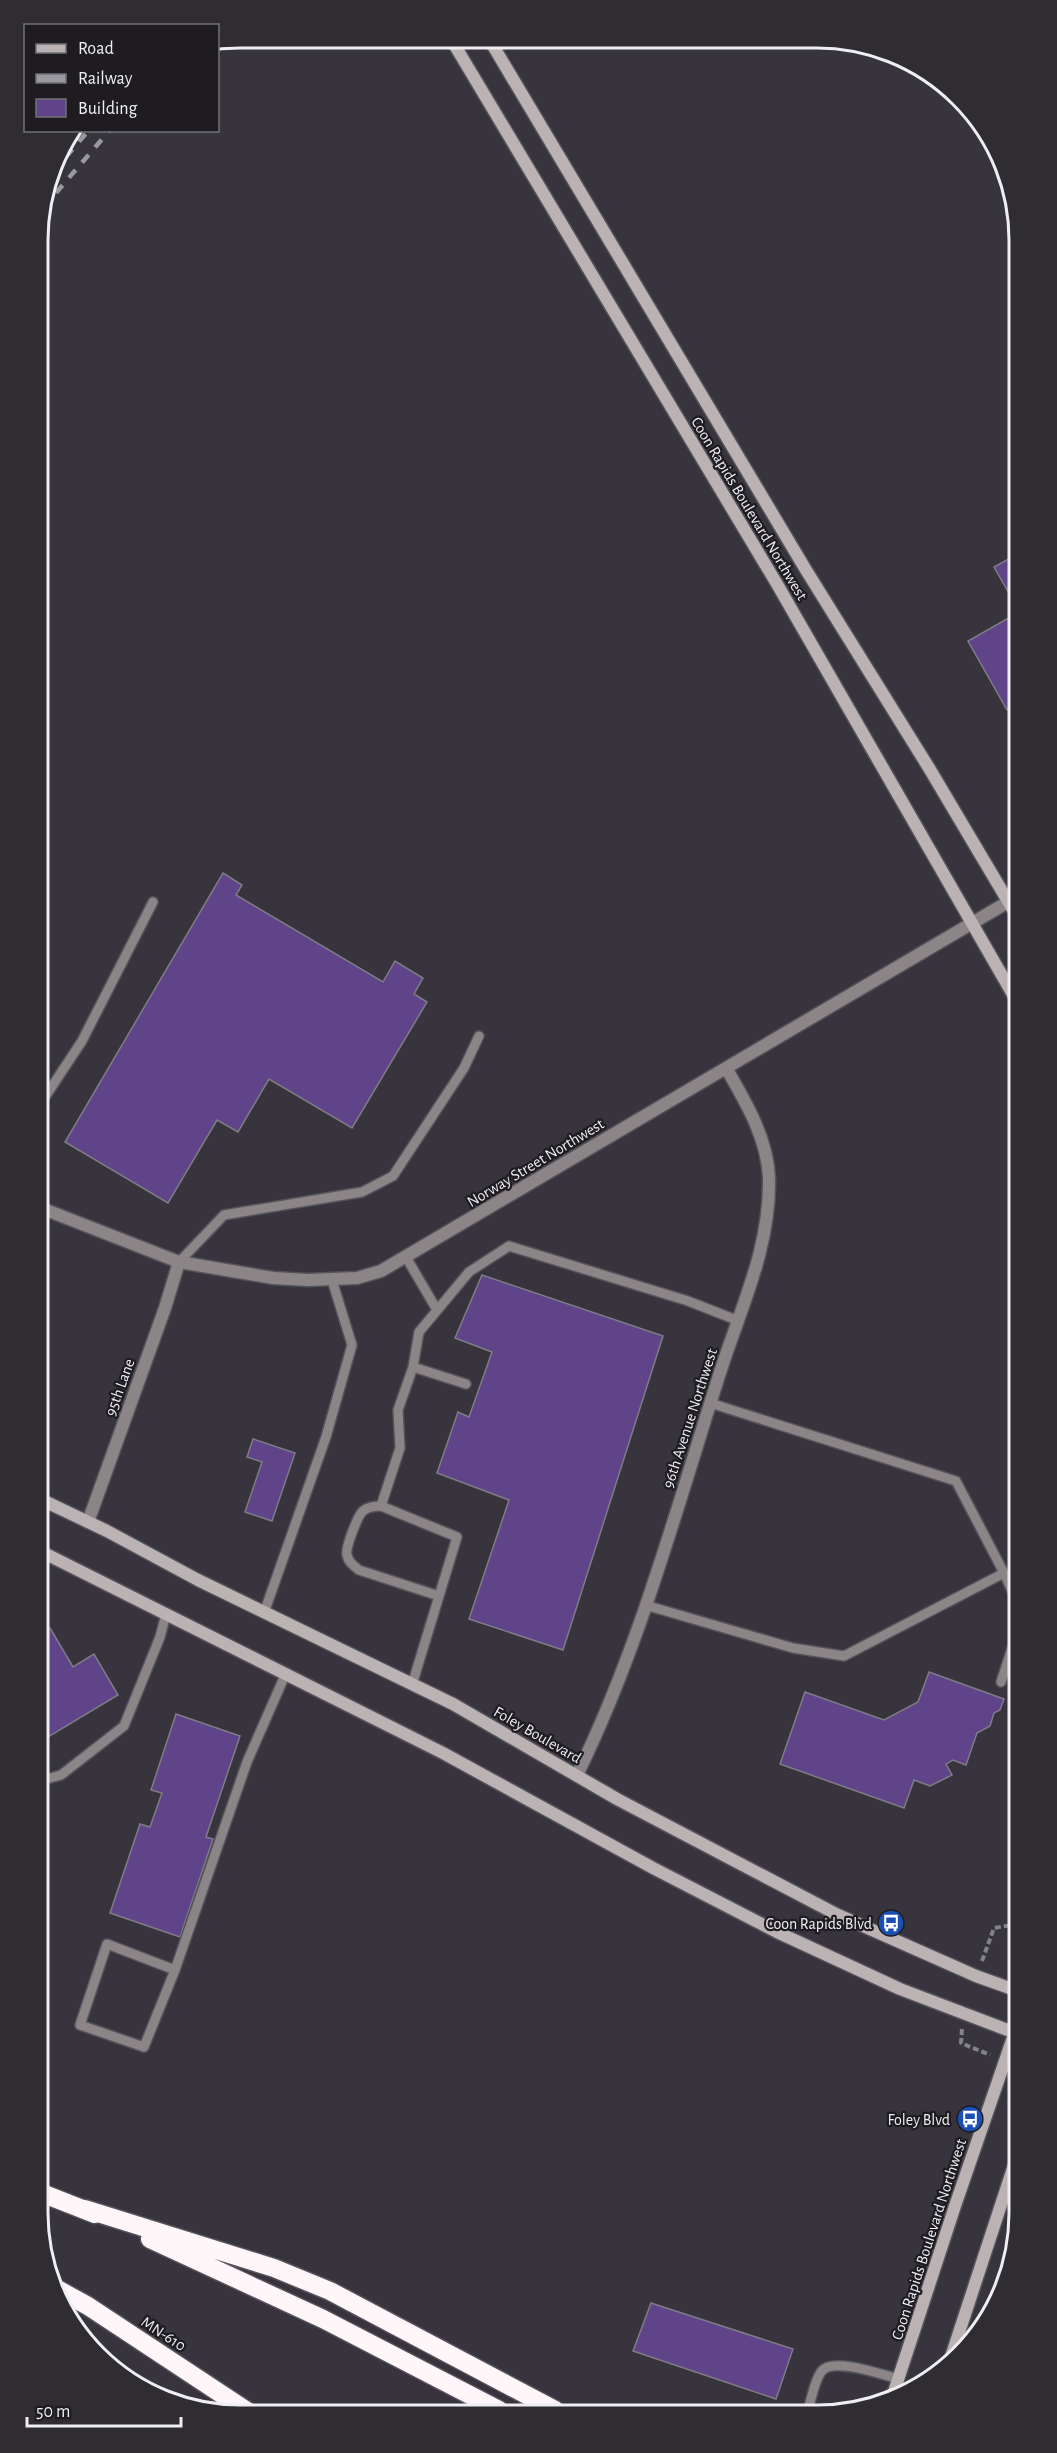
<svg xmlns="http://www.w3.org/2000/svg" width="1057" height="2453" font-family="'Alegreya Sans',sans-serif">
  <rect width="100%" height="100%" fill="#37343d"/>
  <path fill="#604489" stroke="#7f7c86" stroke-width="1.5" d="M1014,556V602L994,567Z
    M1012,616L1014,620V706L1007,710L968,641Z
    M223,873L242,885L236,895L383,982L395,961L423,978L414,994L427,1002L352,1128L269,1079L238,1132L217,1120L168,1203L65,1142Z
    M482,1275L663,1336L563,1650L469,1619L509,1500L437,1473L458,1412L469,1417L492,1352L455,1338Z
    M253,1439L295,1453L272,1521L245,1512L262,1462L247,1457Z
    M50,1628L73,1667L94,1654L118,1695L43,1740L42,1633Z
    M929,1672L1004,1699L1000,1710L994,1713L990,1726L977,1733L966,1765L953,1760L946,1764L952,1775L930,1786L914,1780L904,1808L780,1764L805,1692L884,1720L918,1702Z
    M176,1714L240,1736L206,1837L213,1839L180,1937L110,1913L140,1824L150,1827L162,1793L151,1790Z
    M651,2303L793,2349L776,2399L633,2351Z"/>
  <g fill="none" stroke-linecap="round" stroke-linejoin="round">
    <defs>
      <path id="lane" d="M41,1103L82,1041L153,902
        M406,1257L437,1310
        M179,1262L224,1215L362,1192L393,1176L464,1068L479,1036
        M413,1367L466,1384
        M381,1506C375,1506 368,1507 363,1511C358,1515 345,1548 347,1555C348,1562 354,1566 359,1570L439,1596
        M1004,1573L1017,1602
        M645,1605L793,1648L844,1656L1004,1573L956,1481L710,1403
        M264,1613L326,1437L352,1345L332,1280
        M1001,1682L1017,1633
        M412,1685L457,1537L381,1506L400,1448L398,1410L413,1367L419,1332L469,1272L509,1246L688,1301L739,1321
        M43,1780L61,1775L124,1726L160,1637L166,1614
        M175,1970L144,2047L80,2025L107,1944L175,1970L247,1762L286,1673
        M808,2409C812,2398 814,2382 821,2372C831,2356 883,2375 899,2379"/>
      <path id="street" d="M41,1208L179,1262L273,1278L308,1280L357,1278L381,1271L1008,902
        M88,1522L165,1308L179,1262
        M577,1775C638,1651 675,1514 717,1382C738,1313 771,1250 769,1177C767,1137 745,1101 726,1068"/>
      <path id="secondary" d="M451,39L777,584L1015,998
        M489,39L806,570L929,768L1015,913
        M42,1500L107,1531L198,1580L453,1704L617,1799L836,1914L976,1976L1018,1991
        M42,1552L443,1753L653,1868L777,1932L900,1989L1018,2034
        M949,2363L1019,2150
        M892,2398L955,2206L1018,2023"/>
      <path id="highway" d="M44,2194L95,2214
        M85,2209L274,2268L330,2291L555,2410
        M150,2239L323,2319L499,2410
        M59,2290L88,2306L247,2411
        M892,2398L893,2397"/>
    </defs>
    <use href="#lane" stroke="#54525a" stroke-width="12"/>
    <use href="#street" stroke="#54525a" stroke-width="15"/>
    <use href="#secondary" stroke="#54525a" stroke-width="15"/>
    <use href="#highway" stroke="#54525a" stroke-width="21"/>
    <path stroke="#848289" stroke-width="4" stroke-dasharray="6 3" stroke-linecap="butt" d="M982,1961L994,1928L1012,1925L1018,1928
      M962,2029L961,2043L990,2055"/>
    <use href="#lane" stroke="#8b8587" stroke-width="9"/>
    <use href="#street" stroke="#8b8587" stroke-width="12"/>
    <use href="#secondary" stroke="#bbb2b4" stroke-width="12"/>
    <use href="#highway" stroke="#fef6f8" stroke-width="18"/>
    <path stroke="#9b99a0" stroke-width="4.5" stroke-dasharray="10 10" stroke-linecap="butt" d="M53,172L89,130
      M43,208L110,130"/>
  </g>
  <defs>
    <symbol id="bus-disc" viewBox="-11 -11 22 22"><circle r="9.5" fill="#1a4fb4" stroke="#1e1c20"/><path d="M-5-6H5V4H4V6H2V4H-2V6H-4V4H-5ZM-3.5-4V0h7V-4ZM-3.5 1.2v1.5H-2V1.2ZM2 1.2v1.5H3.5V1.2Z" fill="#fff"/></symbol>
  </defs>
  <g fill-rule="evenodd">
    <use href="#bus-disc" x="876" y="1908" width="30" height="30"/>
    <use href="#bus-disc" x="955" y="2104" width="30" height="30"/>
  </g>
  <g text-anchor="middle" stroke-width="4.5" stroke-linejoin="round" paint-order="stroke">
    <g font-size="16" fill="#efeef3" stroke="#1e1c20">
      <text transform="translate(750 508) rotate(59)" y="6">Coon Rapids Boulevard Northwest</text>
      <text transform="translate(535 1162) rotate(-31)" y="6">Norway Street Northwest</text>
      <text transform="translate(119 1387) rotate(-70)" y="6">95th Lane</text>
      <text transform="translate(689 1418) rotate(-72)" y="6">96th Avenue Northwest</text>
      <text transform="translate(538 1734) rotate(30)" y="6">Foley Boulevard</text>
      <text transform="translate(928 2239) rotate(-72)" y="6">Coon Rapids Boulevard Northwest</text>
      <text transform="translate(164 2333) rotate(33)" y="6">MN-610</text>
    </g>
    <g font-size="16" fill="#efeef3" stroke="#1e1c20" text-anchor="end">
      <text x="872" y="1929">Coon Rapids Blvd</text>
      <text x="950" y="2125">Foley Blvd</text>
    </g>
  </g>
  <path d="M0 0H1057V2453H0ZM240 48H817A192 192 0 0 1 1009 240V2213A192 192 0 0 1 817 2405H240A192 192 0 0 1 48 2213V240A192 192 0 0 1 240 48Z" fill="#2f2d31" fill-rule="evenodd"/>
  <path fill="none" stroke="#efeef3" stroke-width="3" d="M240 48H817A192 192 0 0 1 1009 240V2213A192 192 0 0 1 817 2405H240A192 192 0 0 1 48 2213V240A192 192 0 0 1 240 48Z"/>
  <rect x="24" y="24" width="195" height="108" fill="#1e1c20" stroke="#727074" stroke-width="1.5"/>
  <rect x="36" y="44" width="30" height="9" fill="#bbb2b4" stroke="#727074" stroke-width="1.5"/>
  <text x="78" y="54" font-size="18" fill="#efeef3">Road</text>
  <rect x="36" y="74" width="30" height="9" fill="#9b99a0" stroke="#727074" stroke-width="1.5"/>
  <text x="78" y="84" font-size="18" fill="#efeef3">Railway</text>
  <rect x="36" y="99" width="30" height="18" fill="#604489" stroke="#727074" stroke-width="1.5"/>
  <text x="78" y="114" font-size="18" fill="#efeef3">Building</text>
  <path d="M27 2417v9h154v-9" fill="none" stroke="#efeef3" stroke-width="3"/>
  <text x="36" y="2417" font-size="18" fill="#efeef3" stroke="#1e1c20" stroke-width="4.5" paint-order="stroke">50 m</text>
</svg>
